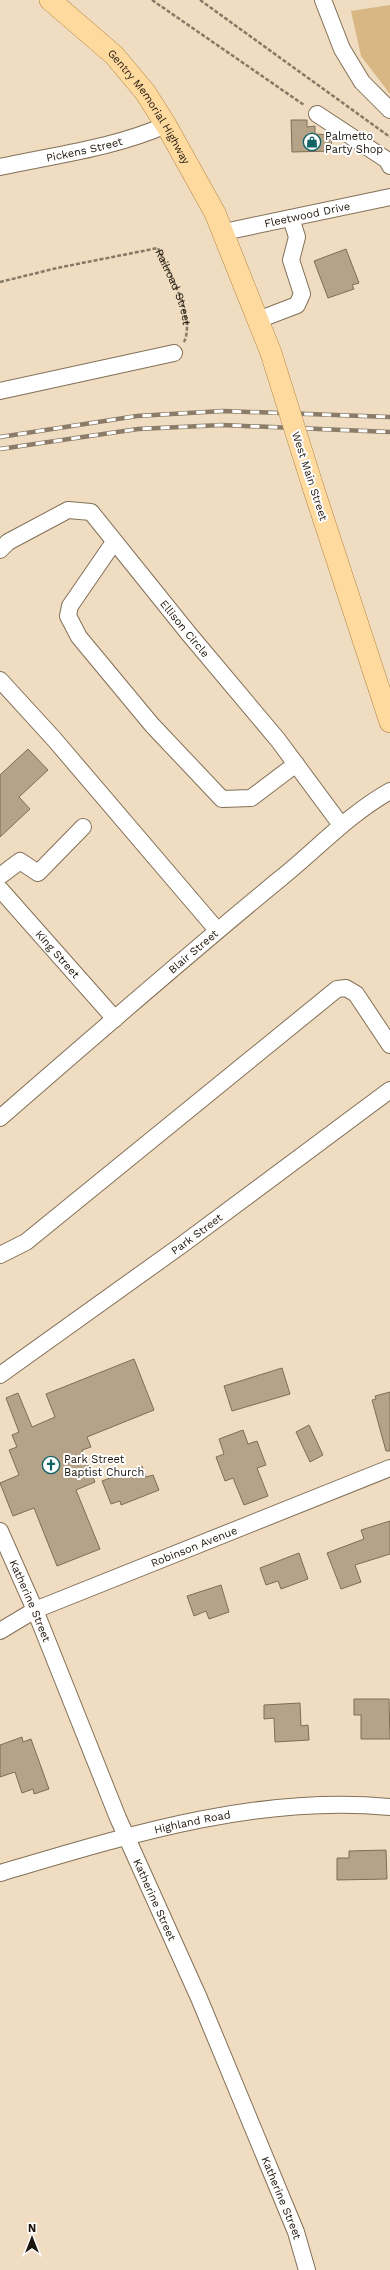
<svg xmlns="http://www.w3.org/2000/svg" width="390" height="2270" font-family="'Work Sans',sans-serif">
  <rect width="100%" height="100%" fill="#f0dcc0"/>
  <path fill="#d9b785" d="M390,5V94L361,56L351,11Z"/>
  <path fill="#b5a287" stroke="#7f6d54" d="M291,120H307V127L315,126V134L331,135L332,151L292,152Z
    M346,249L359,283L352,285L354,289L328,298L314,261Z
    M28,749L48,770L19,797L30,809L0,837V775Z
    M134,1359L154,1410L87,1437L91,1447L82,1450L95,1482L76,1490L100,1549L57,1566L34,1508L13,1516L0,1483L19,1475L9,1450L17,1447L12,1435L19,1432L6,1398L18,1393L32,1427L55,1417L46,1394Z
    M282,1368L290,1394L232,1411L224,1386Z
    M390,1392V1451H386L372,1400L376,1399L375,1396Z
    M309,1425L323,1455L310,1462L296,1432Z
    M243,1430L248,1444L257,1441L266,1465L257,1468L268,1496L244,1505L233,1478L225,1481L216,1457L224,1454L219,1439Z
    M142,1466L146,1477L153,1475L159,1490L121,1505L120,1501L111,1504L102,1481Z
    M390,1521V1554L355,1565L361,1582L341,1589L327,1553L364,1539L361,1530Z
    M299,1553L308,1579L281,1589L278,1581L266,1585L260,1568Z
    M221,1585L229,1612L209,1619L206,1611L194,1616L187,1596Z
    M354,1699H389L390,1739H361V1715H354Z
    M300,1703L301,1726L308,1725L309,1740L275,1742L274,1718L264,1719V1705Z
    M22,1737L23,1742L31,1739L49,1789L34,1794L33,1789L22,1793L15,1772L0,1777V1745Z
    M386,1850L387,1879L337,1880V1858H349V1851Z"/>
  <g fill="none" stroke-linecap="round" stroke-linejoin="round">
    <defs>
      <g id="minor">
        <path d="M323,0L342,49L362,82L390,110"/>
        <path d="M317,114L387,160L390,166"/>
        <path id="s2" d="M0,167C55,155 114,148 166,125"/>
        <path id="s3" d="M224,232L390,197"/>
        <path d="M258,320L297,305L302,294L291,260L297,237L291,218"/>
        <path d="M0,391L174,353"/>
        <path d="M114,542L70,606L68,616L79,637L152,725L222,799L251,798L296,764"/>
        <path id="s4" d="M0,550L8,542L68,510L91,512L189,634L278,740L341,825"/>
        <path d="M0,680L54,739L217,930"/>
        <path d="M0,876L20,861L38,873L83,827"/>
        <path id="s5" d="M0,889L115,1019"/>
        <path id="s6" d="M0,1118C93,1037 186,956 281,878C317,849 349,814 390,791"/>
        <path d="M0,1255L26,1242L337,989L346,988L356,994L390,1045"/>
        <path id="s7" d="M0,1375L183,1244L390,1090"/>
        <path id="s8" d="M0,1531L35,1610L118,1818L199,1998L296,2232L307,2270"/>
        <path id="s9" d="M0,1631L35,1610L390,1468"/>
        <path id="s10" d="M0,1873C125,1836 258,1794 390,1807"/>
      </g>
      <g id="major">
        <path id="s11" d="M50,0L114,55L145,92L166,125L215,213L271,353"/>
        <path d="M313,487L390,722"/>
      </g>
    </defs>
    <use href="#minor" stroke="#827057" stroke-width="18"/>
    <use href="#major" stroke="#b08542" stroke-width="22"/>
    <g stroke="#867966" stroke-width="2.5" stroke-dasharray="4 2" stroke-linecap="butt">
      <path d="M152,0L304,105"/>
      <path d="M200,0L390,137"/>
      <path id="s1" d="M0,282L57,268L158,248C168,272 196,317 184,342"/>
    </g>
    <use href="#minor" stroke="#fff" stroke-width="16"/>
    <use href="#major" stroke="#ffda9f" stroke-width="21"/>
    <defs>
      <path id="rail" d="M0,437L137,416L223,411L390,417
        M0,449L138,429L222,425L390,432"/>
    </defs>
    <use href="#rail" stroke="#8a7c69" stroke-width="4.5"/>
    <use href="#rail" stroke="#fff" stroke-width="3" stroke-dasharray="9" stroke-linecap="butt"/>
    <defs>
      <path id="major-bridge" d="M271,353L313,487"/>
    </defs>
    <use href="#major-bridge" stroke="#b08542" stroke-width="22" stroke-linecap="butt"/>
    <use href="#major-bridge" stroke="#ffda9f" stroke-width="21"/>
  </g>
  <defs>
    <symbol id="shop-ring" viewBox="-11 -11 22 22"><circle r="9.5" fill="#fff" stroke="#106265" stroke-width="1.5"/><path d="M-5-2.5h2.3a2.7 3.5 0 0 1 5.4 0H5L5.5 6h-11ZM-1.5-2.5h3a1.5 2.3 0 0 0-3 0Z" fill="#106265"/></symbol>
    <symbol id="church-ring" viewBox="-11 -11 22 22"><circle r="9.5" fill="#fff" stroke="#106265" stroke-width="1.5"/><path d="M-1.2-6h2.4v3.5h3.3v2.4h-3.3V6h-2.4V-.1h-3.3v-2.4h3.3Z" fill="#106265"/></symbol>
  </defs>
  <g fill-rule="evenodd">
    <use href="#shop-ring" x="302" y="132" width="20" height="20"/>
    <use href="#church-ring" x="41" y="1455" width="20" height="20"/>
  </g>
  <g text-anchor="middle" stroke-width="4" stroke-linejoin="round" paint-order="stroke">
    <g font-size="11" fill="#1d160c" stroke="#fff">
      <text dy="4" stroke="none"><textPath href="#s11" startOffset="147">Gentry Memorial Highway</textPath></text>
      <text dy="4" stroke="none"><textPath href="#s2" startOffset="86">Pickens Street</textPath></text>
      <text dy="4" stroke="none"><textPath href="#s3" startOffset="85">Fleetwood Drive</textPath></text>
      <text dy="4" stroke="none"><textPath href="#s1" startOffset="204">Railroad Street</textPath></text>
      <text transform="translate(310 476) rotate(72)" y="4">West Main Street</text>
      <text dy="4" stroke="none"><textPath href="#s4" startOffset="252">Ellison Circle</textPath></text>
      <text dy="4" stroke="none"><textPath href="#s6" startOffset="255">Blair Street</textPath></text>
      <text dy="4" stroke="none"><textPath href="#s5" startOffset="87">King Street</textPath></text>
      <text dy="4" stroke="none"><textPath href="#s7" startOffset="242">Park Street</textPath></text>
      <text dy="4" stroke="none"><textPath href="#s9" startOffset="212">Robinson Avenue</textPath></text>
      <text dy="4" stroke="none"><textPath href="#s8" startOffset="76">Katherine Street</textPath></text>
      <text dy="4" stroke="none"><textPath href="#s10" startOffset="199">Highland Road</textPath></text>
      <text dy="4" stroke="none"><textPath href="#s8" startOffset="400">Katherine Street</textPath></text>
      <text dy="4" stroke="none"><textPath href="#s8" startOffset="724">Katherine Street</textPath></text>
    </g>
    <g font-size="11" fill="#1d160c" stroke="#fff" text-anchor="start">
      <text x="325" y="140">Palmetto<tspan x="325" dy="13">Party Shop</tspan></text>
      <text x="64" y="1463">Park Street<tspan x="64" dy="13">Baptist Church</tspan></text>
    </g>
  </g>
  <g transform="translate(32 2238)" stroke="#ffffff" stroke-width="3" paint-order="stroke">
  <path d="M0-3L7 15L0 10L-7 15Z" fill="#1d160c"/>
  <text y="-6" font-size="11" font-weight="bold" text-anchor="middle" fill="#1d160c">N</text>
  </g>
</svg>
